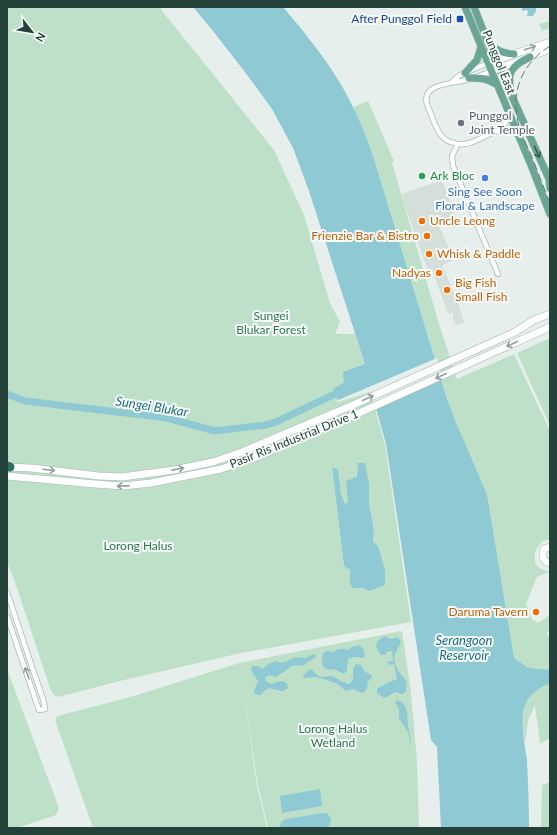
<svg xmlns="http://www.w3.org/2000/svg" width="557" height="835" font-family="Lato,sans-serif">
  <rect width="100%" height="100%" fill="#e6efeb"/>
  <path fill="#d4dfda" d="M442,180L457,219L439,226L454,260L442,265L458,303L464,322L456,325L453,319V312L448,314L432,269L428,271L401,194Z"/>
  <path fill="#bfe0c8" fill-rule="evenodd" d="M7,7H160L163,12L274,150L304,215L330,303L340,322L335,334H355L365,364L344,372V382L333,389L338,400L370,391L385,445L411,622L241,653L120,681L58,697L53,694L50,688L15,582L7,562ZM332,467L338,469L341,494L345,505L348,502L358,468L369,484V504L374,529L373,542L385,570L369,591L363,588H353L350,584V570L344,566Z
    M550,21V28L542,31L539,24Z
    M368,101L394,161L392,163L439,324L457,379L514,354L550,431V539C549,540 545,540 543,541C537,545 533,555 535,562C537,568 543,570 549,572L537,577L526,604L532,619L538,623L550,615V627L547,634V635L550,636V738L540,744L535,705L528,720L525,744L512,648L488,500L486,492L455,420L447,399L374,159L359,120L353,107Z
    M550,338V426L517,353Z
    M402,631L411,693L417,761L419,828H268L258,785L244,695L257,786L267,828H93L55,720L57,716L134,696L239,663Z
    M7,669L59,808L56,815L17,828H7Z
    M550,782V828H541L542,785Z"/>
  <path fill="#8ec9d4" d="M193,7H283C307,35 332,66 349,99C359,118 367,138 374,159L447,399L455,420L486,492L488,500L514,658L528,668L550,670V683C539,688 530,693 525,705C519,718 525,745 527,760C528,783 529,805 529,828H441L437,747L431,740L386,444L371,390L338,400L333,389L344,382L343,372L365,364L309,191L293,148L272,109L248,76L213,31Z
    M522,7H536V11L533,16H527L528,11L526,10L522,11Z
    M357,463H365L369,484V504L374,529L373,542L378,546L385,570V585L369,591L363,588H353L350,584V570L344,566L332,467L338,469L341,494L345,504L348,502L346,481L356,477L358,468Z
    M385,636L390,639L398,637L400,640L401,643C394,654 391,661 400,673C401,676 405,678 406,681C407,683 406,688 406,691L403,694H400L396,692C392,693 388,697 384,698L377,693V689C379,687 394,680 397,679L394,664L389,665L388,661H393L392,651L386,652V655H381L376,647L377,642L380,639Z
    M359,645C364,648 365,653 364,658C357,657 355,656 348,659L347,670L344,674L334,669L328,670L323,667L322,661L323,653L327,651L333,652C338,648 342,648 348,650L352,647Z
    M314,654L316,655V657L302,666L298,665L291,666C287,671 281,673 276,677C271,676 268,674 265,678L266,681L271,684L281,681H284L287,684L288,688L284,691C274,691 269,683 261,695H258L255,694L254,691L258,681L251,670L252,666H258L262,669L270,663L276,661C286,666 289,657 298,657C301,657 303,658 305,658Z
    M356,664L361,665L365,672L372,675V677L367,683C368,688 367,691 362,693L353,689L346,691L342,688L336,683L323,679L315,677L306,678H303C304,673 307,671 311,669L317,675L321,677L332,676L345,683L349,684L353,680V669Z
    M397,700C409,704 407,716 408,726C409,731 411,737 411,743L410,742L409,734L399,718V709L395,703Z
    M320,789L322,806L282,813L280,796Z
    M322,813L328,814L331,819L330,825L326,828H280L281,822L286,819Z"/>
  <path fill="#e6efeb" d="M437,358L442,377L375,408L370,392L338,402L336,401Z"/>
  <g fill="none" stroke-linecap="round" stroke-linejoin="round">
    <path stroke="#8ec9d4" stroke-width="7" d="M7,394L25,401L167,418L215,431L265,425L276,422L335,394"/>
    <defs>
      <path id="street" d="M491,71C482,75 471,79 462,81C447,84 419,85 428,107C432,116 435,128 441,135C444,139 449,142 454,143C473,150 491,126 509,131C512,131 515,133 518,135
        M452,82L460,75L488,63
        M497,131C505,125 507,123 508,113
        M457,145L452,156L453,166L498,274
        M7,592L31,664L43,699L45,709L39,710L7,616"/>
      <path id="secondary" d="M488,63L550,42
        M495,70L550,49
        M7,467L31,468L99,476L122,477L174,470L213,462L242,452L353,405L515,332L534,320L550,314
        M7,476L95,484L123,486L151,483L221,469L256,457L359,413L550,327
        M550,547L544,549C542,554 542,557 545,561L550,563"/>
      <path id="primary" d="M465,7L481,46L531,165L550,214
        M474,7L488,43L550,181
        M489,44C497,50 503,54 514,54
        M465,73L477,60L481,47
        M469,78C481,78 486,78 496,84
        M510,89C510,84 509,79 510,75C512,66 522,61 530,57
        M549,178L550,188"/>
      <path id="highway" d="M7,466L10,467"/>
    </defs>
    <use href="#street" stroke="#a8b8b2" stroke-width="6"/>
    <use href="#secondary" stroke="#a4bbb3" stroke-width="8"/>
    <use href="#primary" stroke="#c2cac8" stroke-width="8"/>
    <use href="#highway" stroke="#c2cac8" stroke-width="10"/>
    <use href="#street" stroke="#fff" stroke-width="4.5"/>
    <use href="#secondary" stroke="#fff" stroke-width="7"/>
    <use href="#primary" stroke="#6aa596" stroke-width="7"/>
    <use href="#highway" stroke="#2f6f62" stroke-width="9"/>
    <path stroke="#5f7d75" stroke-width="1" stroke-dasharray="8 4" stroke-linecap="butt" d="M550,46C521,64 510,93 519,126C522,137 528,147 532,157C538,173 544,188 550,203"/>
  </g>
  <defs><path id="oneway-shaft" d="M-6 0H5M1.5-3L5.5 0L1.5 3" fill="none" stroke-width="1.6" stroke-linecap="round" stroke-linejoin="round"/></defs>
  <g stroke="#92a09c">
    <use href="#oneway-shaft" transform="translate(530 48) rotate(-18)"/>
    <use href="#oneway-shaft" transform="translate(512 344) rotate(155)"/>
    <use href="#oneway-shaft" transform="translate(441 376) rotate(156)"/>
    <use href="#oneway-shaft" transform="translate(368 398) rotate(-24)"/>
    <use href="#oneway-shaft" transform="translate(178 469) rotate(-11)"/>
    <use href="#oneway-shaft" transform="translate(49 470) rotate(7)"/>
    <use href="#oneway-shaft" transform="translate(123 486) rotate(179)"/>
    <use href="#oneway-shaft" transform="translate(27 673) rotate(-109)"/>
  </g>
  <use stroke="#365b51" href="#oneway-shaft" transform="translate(537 152) rotate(66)"/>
  <rect fill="#1a4fb4" stroke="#f7fbf9" stroke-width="1.5" x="456" y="15" width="8" height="8" rx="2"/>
  <circle fill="#6b7280" stroke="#f7fbf9" stroke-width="1.5" cx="461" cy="123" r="4"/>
  <circle fill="#2e9e5b" stroke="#f7fbf9" stroke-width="1.5" cx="422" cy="176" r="4"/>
  <circle fill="#3f7fe0" stroke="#f7fbf9" stroke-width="1.5" cx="485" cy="178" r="4"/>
  <g fill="#e8710a" stroke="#f7fbf9" stroke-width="1.5">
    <circle cx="422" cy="221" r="4"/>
    <circle cx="427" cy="236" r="4"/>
    <circle cx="429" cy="254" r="4"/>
    <circle cx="439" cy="273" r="4"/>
    <circle cx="447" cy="290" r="4"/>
    <circle cx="536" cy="612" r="4"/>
  </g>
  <g text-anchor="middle" stroke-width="4" stroke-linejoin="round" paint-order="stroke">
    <g font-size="12" fill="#164399" stroke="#f7fbf9" text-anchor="end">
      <text x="452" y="23">After Punggol Field</text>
    </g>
    <g font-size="12" fill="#24423a" stroke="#f7fbf9">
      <text transform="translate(499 62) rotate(68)" y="4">Punggol East</text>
      <text transform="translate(294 439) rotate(-22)" y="4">Pasir Ris Industrial Drive 1</text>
    </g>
    <g font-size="12" fill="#5b616d" stroke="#f7fbf9" text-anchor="start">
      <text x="469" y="120">Punggol<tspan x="469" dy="14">Joint Temple</tspan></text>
    </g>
    <g font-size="12" fill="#27864d" stroke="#f7fbf9" text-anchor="start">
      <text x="430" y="180">Ark Bloc</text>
    </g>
    <g font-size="12" fill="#366cbe" stroke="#f7fbf9">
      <text x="485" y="196">Sing See Soon<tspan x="485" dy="14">Floral &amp; Landscape</tspan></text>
    </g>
    <g font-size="12" fill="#c56008" stroke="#f7fbf9" text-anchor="start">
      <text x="430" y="225">Uncle Leong</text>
      <text x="419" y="240" text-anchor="end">Frienzie Bar &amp; Bistro</text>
      <text x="437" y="258">Whisk &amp; Paddle</text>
      <text x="431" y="277" text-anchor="end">Nadyas</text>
      <text x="455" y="287">Big Fish<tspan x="455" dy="14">Small Fish</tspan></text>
      <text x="528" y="616" text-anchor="end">Daruma Tavern</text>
    </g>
    <g font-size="12" fill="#2d7a4b" stroke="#f7fbf9">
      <text x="271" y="320">Sungei<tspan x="271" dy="14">Blukar Forest</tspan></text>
      <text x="138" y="550">Lorong Halus</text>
      <text x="333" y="733">Lorong Halus<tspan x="333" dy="14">Wetland</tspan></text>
    </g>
    <g font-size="13" font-style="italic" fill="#1c6f80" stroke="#f7fbf9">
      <text transform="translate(152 406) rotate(9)" y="5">Sungei Blukar</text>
      <text x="464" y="645">Serangoon<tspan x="464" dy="15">Reservoir</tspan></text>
    </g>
  </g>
  <rect width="557" height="835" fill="none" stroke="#24423a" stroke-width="16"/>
  <g transform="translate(32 32) rotate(121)" stroke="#f7fbf9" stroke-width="3" paint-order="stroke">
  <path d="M0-3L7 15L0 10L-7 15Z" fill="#24423a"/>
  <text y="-6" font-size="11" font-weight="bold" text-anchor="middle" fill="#24423a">N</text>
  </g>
</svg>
